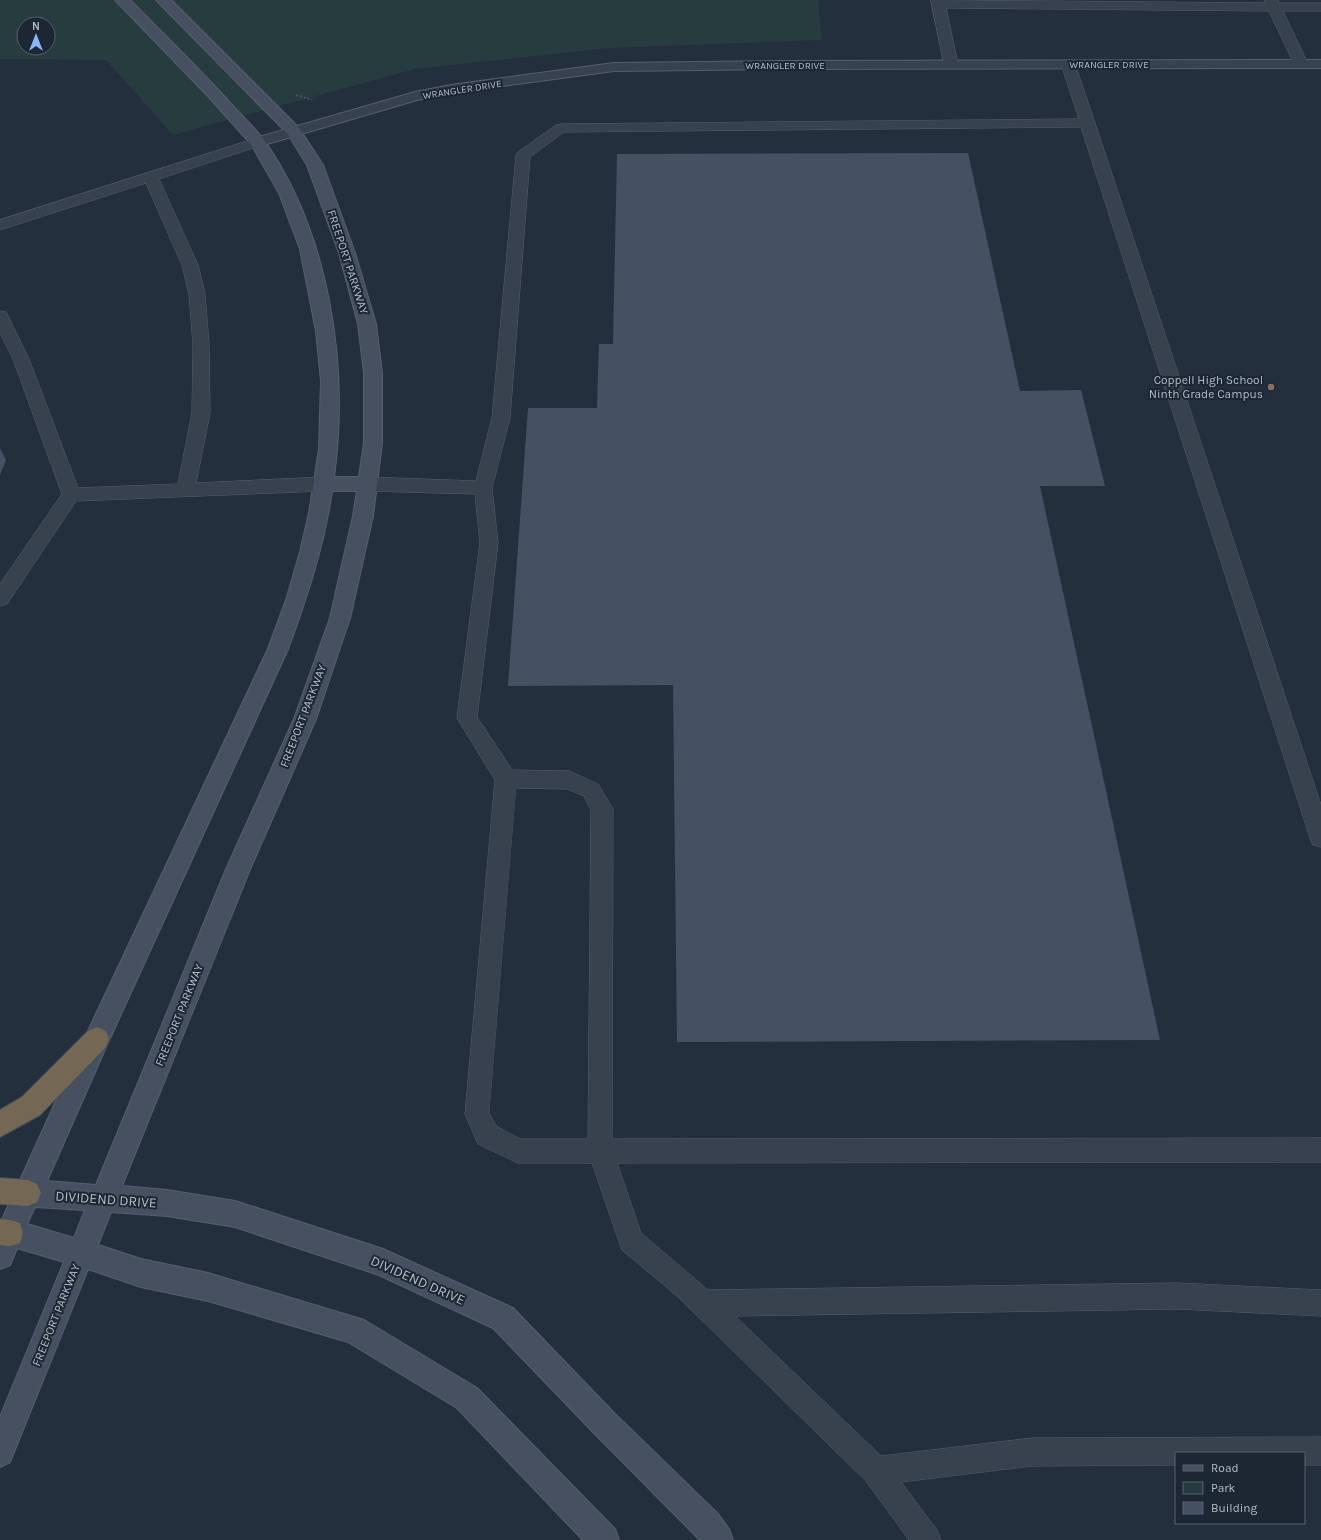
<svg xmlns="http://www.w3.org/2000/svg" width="1321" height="1540" font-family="Karla,sans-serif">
  <rect width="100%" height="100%" fill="#242f3e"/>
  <path fill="#263c3f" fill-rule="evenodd" d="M0,0H818L822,40L609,48L415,69L173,135L106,60L0,59ZM24,24H48V48H24Z"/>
  <path fill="#455162" d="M968,153L1020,391L1081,390L1105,486H1040L1160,1040L677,1042L673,685L508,686L528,408H597L599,344H613L617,154Z
    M0,448L6,460L0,475Z"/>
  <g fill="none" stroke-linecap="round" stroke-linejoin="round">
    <defs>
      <path id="lane" d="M931,0L1266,3L1264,0H1278L1279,3H1321V11H1283L1308,64L1306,67L1301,68L1296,67L1294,64L1269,11L946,8L958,64L956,67L951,68L946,67L944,64Z
        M1068,60L1073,61L1075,64L1095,123L1321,805V847L1313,845L1310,838L1081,127L564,132L530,157L510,418L492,488L498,543L477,717L512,770L569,771L598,784L613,809L612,1139L1321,1138V1162L617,1163L641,1233L708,1290L1177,1283L1321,1290V1316L1177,1309L735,1316L881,1456L1032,1438L1321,1437V1465H1304V1453H1176V1465L1032,1466L901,1482L937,1530L941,1540H909L866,1481L677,1296L622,1250L592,1163H518L478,1144L465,1114L495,780L457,718L480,543L475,494L367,491L361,489L358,484L361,479L367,477L476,481L492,418L516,155L518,152L556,125L561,124L1079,119L1061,64L1063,61ZM516,788L567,789L584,796L591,810L588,1139H520L496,1126L489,1113Z
        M257,138L262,139L264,142L262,145L159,179L198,265L205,294L209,344L210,413L196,483L323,477L329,479L332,484L329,489L323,491L76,501L7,604L0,606V584L62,494L13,359L0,333V311L6,312L8,316L29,359L78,488L178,484L192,413L193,344L189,294L182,265L146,183L0,230V220Z"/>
      <path id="street" d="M1321,60V68L780,69L614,71L451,93L417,100L257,147L252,145L249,142L252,139L415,92L451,85L614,63L780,61Z"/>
      <path id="secondary" d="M115,0H130C164,35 199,68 231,104C242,116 254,127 264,140C330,235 349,365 334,477H359L364,443V373L358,324L339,253L307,165L288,134L156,0H171L299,128L323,165L355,253L376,324L382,373V443L373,516L350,618L316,719L251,867L122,1186L167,1190L235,1201L383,1249L513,1308L614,1413L718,1514L729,1529L733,1540H700L594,1433L493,1328L379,1275L235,1227L167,1216L111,1212L98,1245L141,1259L208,1273L364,1320L477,1388L615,1529L619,1540H583L457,1408L348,1342L208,1301L141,1287L88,1269L10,1462L0,1467V1417L64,1262L17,1248L10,1265L0,1269V1224L88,1031L268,649L287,597L300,552L309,513L319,449L321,381L316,331L300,249L279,193L251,144L207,95ZM332,491H357L353,516L330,618L294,719L227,867L96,1185L47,1181L106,1047L288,649C307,597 324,546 332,491ZM35,1207L85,1210L74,1238L27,1224Z"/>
      <path id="highway" d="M97,1027L106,1031L109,1039L106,1047L40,1115L0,1137V1110L22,1097L88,1031Z
        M0,1178L28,1180L37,1184L41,1193L37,1202L28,1206L0,1204Z
        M0,1219L10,1220L20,1223L23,1233L20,1243L10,1246L0,1245Z"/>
    </defs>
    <use href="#lane" stroke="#565f6c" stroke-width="1"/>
    <use href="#street" stroke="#565f6c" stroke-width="2"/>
    <use href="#secondary" stroke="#565f6c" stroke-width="2"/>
    <use href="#highway" stroke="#434c59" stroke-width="2"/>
    <path stroke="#44595c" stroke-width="2" stroke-dasharray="2 2" stroke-linecap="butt" d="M296,95L312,100"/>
    <use href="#lane" fill="#38414e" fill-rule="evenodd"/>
    <use href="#street" fill="#38414e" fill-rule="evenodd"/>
    <use href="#secondary" fill="#465061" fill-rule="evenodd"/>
    <use href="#highway" fill="#746855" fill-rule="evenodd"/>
  </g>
  <circle fill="#8d6e63" stroke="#1d2633" stroke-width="1.5" cx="1271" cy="387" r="4"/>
  <g text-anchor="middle" stroke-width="4" stroke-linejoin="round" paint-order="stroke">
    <g font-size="10" fill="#b4bcc9" stroke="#1d2633">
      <text x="1109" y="68">WRANGLER DRIVE</text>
      <text x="785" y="69">WRANGLER DRIVE</text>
      <text transform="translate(462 89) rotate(-9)" y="4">WRANGLER DRIVE</text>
    </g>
    <g font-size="12" fill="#b4bcc9" stroke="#1d2633">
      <text transform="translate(348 262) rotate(72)" y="4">FREEPORT PARKWAY</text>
      <text transform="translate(303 716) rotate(-69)" y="4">FREEPORT PARKWAY</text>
      <text transform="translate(179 1015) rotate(-68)" y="4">FREEPORT PARKWAY</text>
      <text transform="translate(56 1315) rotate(-68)" y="4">FREEPORT PARKWAY</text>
    </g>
    <g font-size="12" fill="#b4bcc9" stroke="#1d2633" text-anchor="end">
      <text x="1263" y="384">Coppell High School<tspan x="1263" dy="14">Ninth Grade Campus</tspan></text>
    </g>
    <g font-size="14" fill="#b4bcc9" stroke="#1d2633">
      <text transform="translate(106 1199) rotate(4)" y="5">DIVIDEND DRIVE</text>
      <text transform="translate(418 1280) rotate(24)" y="5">DIVIDEND DRIVE</text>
    </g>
  </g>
  <rect x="1175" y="1452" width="130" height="72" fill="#1d2633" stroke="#59626f"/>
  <rect x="1183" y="1465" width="20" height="6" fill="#465061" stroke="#59626f"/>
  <text x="1211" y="1472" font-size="12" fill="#b4bcc9">Road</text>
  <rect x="1183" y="1482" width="20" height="12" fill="#263c3f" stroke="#59626f"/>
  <text x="1211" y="1492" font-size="12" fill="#b4bcc9">Park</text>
  <rect x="1183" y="1502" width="20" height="12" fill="#455162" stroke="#59626f"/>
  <text x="1211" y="1512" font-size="12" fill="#b4bcc9">Building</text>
  <g transform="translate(36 36)"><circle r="19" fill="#1d2633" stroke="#59626f"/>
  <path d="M0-3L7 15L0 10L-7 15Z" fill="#8ab4f8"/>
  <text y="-6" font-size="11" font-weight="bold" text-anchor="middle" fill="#b4bcc9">N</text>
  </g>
</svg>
